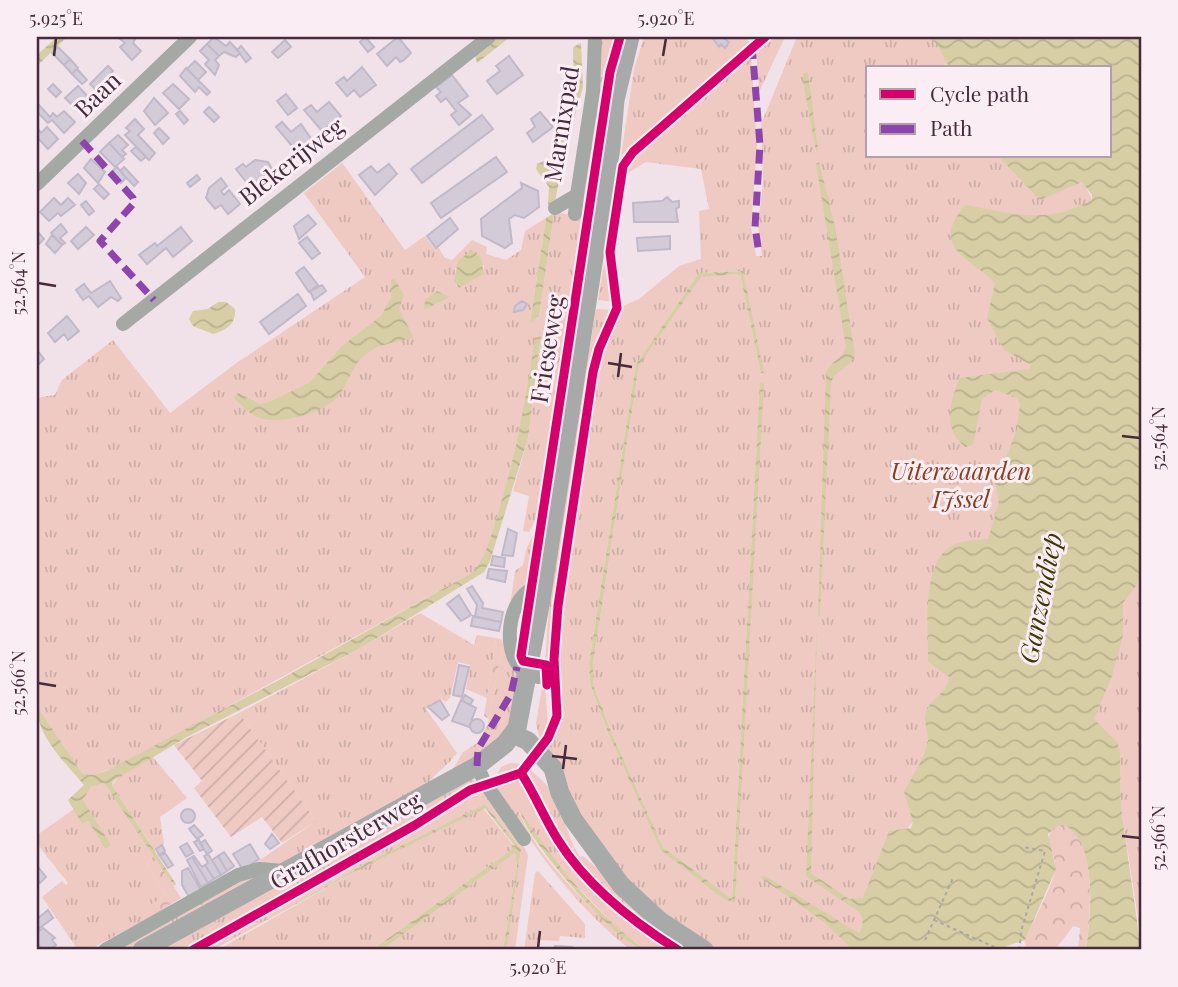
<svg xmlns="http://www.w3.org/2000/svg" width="1178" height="987" font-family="'Playfair Display',serif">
  <defs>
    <pattern id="grass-tufts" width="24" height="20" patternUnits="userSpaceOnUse" patternTransform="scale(1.75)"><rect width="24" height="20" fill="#eecac2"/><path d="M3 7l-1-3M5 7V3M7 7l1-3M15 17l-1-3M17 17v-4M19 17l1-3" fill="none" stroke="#cdaea8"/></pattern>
    <pattern id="forest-crowns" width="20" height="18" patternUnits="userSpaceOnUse" patternTransform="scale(1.75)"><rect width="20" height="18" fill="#eecac2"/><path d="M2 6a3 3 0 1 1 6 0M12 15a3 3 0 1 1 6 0" fill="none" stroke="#cdaea8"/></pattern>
    <pattern id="garden-furrows" width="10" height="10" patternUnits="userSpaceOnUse" patternTransform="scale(1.75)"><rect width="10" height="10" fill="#eecac2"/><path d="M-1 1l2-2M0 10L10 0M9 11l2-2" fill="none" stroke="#cdaea8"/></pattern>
    <pattern id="water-waves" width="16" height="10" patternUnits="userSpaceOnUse" patternTransform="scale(1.75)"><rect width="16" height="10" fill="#d7cea5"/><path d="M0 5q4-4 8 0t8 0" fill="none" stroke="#bab18f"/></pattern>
  </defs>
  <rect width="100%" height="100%" fill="#f1e1e9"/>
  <path fill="url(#grass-tufts)" fill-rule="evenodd" d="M599,37H614L617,42L609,65L541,509L529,532L523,531L529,496L513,491L528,438L541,336L506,487L484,560L473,572L123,764L93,775L82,773L37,706V401L41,397L55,395L62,380L113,340L170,413L238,362L365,277L304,193L342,163L405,250L425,236L435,249L438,247L445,258L452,260L472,240L487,247L486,254L506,260L521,250L525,231L546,218L530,322L539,318L554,213L569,214ZM484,265L483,274L456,286L455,268Z
    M644,37H747L750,46L621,156L634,69Z
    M768,37H785L759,92L756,48Z
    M797,37H1013L1028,68H868V156H1070L1141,295V938L1121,807L1120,752L929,737L913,822L905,831L863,920L853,950H718L692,934L638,892L599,846L545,749L559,719L557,657L562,594L596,369L620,307L639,299L679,266L701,259L699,211L709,209L701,169L646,162L624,175L635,154L751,52L757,147L751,227L756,256H762L758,226L763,181L761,124ZM743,271L761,373L740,274L701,276L639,365L593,664V684L612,734L663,847L732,899L760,384L735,902L722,898L661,849L609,735L590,684L589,663L636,364L699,273Z
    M604,264L613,283L615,302L598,300Z
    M596,309L615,310L599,343L591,368L554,617L553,720L549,664L545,662L550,595Z
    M539,522L529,584L510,606L515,571L523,565L526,550Z
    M420,613L474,645L477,635L496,638L487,698L466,689L470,665L458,662L450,698L445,702L441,698L426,709L457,753C447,767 434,774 427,785L280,865L247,869L316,821L239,713L361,648Z
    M503,640L521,678L516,714L501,740L452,771L463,752L479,742L488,724Z
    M544,674L548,724L541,743L536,724Z
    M153,757L187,798L160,817L164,844L155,851L112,785L121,775Z
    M510,763L525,764L516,771L496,777L501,767Z
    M530,769L552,790L574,847L568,850L528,777Z
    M473,779L475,782L411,824L190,950H157Z
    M503,779L521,780C538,797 544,825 557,845C585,888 629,923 671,950H646L616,927L556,864L519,811C533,855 604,923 640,950H631C572,904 533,846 493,783Z
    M104,783L155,856L146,863L166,896L153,913L182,900L89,950H78L42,897L62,881L66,885L68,883L37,844V835L74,809L82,823L88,821L105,849L83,800L91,787Z
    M481,787L521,840L528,855L515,950H507L521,849L485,804L366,863L213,950H199Z
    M483,808L514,846L512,849L372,950H218L350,874Z
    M575,848L580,857L583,856L691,950C661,950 590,876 570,852Z
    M515,853L517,865L503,950H382Z
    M538,871L585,924V938L560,936L559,941L540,940L539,950H524L535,873Z
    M260,875L131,950H109L223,886Z"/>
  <path fill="url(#forest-crowns)" d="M496,638L503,640L489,719L484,716Z
    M1058,824C1100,826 1090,921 1086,950H1078L1080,928L1073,926L1055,950H1026L1025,940C1032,923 1054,884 1055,869C1057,850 1038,840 1058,824Z
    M155,856L181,898L154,914L149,905L166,896L146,863Z"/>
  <path fill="url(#garden-furrows)" d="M239,713L316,821L282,843L262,817L231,837L194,788L202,781L174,745Z"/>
  <path fill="url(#water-waves)" d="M57,37H67L37,66V55Z
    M498,37H510L477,63L475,55Z
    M929,37H1141V564L1138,583L1123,603V635L1112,676L1094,719L1117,742L1120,752L1121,807L1141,950H1086C1091,918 1099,834 1060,824L1048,834L1056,869L1025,940L1007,946L1005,950H853L824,922L760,877L765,876L859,933L863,920L859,912L806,876L817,626L811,873L849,899L863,898L889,831L911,828L913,822L904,792C913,775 924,760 928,741C929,731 923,723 926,713C930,698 948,693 949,677L928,662C929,629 919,561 955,544C965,540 978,540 988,539L999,502L996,484L1017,429L1020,404L1017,398L995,390L982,399L973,445L965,447C941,427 951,404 959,378L1030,369L1031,365L1004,350L987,318L995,283C969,256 929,249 965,205C1011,213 1050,226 1092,199V195L1082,182L1040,200L998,156H1110V68H950L937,44Z
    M581,43L583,87L570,133L563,130L574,92L573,47Z
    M808,72L818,150L816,151L803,81V74Z
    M562,136L568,138L555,201L548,206L549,187L536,169L537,164L548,159Z
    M819,162L835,226L855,355C851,368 835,369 831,383L820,615L818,617L826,373C830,360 844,359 846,347L816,164Z
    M554,213L539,317L530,323L546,218Z
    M472,250L481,257L484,274L459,288L454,281L458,261Z
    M743,271L764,373H761L740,274L701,277L639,365L593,664V684L612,734L663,847L732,899L760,383L764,384L735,903L722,898L661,850L609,735L590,684L589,663L636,364L699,273Z
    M395,279L404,295L399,309L414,338C398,341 380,344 367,353C352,365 350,379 340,394C327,413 281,425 260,418C249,414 241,405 234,398L238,393L260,404L267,403L309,383L342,346L381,316L391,298V280Z
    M437,291L450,297L424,310L425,300Z
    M218,302H226L235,309C236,324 227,330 213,334L193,326L189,319L193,311L208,309Z
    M541,336L528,438L490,561L484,572L361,648L187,737L113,781L112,785L176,884L174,886L104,783L91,787L83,800L111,845L105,849L88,821L82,824L68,800L84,785C65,762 37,737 37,706L82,773L93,775L106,771L279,680L473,572C488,555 491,534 498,513C516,455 526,398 535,338Z
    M485,804L521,849L507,950H503L517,865L515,853L382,950H372L512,849L514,845L485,808L350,874L213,950L366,863Z
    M520,811C557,865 593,912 646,950C621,950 523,835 520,811Z"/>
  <path fill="#d4cbd8" stroke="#c1b9c9" stroke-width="2" d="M136,37L133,43L141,51L132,60L120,47L125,43L119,38Z
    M214,37L226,46L230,42L240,53L236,57L224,52L219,56L207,44Z
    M365,37L374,47L368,52L360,42Z
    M398,37L411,53L404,60L400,62L396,57L387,66L377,54Z
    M712,37H722L729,42L725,48L721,44L719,47Z
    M285,40L291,47L278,58L272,52Z
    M207,44L219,56L215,60L219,65L215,75L205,64L209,60L200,51Z
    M241,46L251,58L246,62L237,50Z
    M58,47L70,59L64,65L52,53Z
    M509,56L523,75L497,94L487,81L500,71L496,66Z
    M70,59L78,68L72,74L64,65Z
    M195,61L206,72L198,80L187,69Z
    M108,66L113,71L110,74L114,78L99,93L90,84Z
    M362,67L376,85L360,97L354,90L347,96L336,83L344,77L347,81Z
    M186,68L210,92L207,95L199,87L195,92L180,76Z
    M77,69L87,80L82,84L72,74Z
    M452,75L468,96L458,103L471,115L459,125L451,115L456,111L446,98L441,102L436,96L441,92L436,87Z
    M53,84L61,92L56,97L48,89Z
    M173,84L189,99L179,109L163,93Z
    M78,86L91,100L79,112L65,98Z
    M286,94L297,108L288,115L277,101Z
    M154,98L168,113L155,125L144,111Z
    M329,102L341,116L322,131L304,110L311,105L317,112Z
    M38,104L50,117L53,113L57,117L64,111L75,122L64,133L52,120L48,123L37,112Z
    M209,107L219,117L214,122L204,112Z
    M180,111L188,120L184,124L176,114Z
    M540,112L553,127L533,142L527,133L535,127L531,119Z
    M482,115L493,129L422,183L411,169Z
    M135,119L144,129L138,135L155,153L149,160L125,135L130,131L126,128Z
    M282,122L291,132L301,124L312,140L297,152L276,127Z
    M37,127L41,133L47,127L58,139L48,149L37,137Z
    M159,128L169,138L163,144L154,133Z
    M118,135L128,145L122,150L126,154L122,157L109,143Z
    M109,143L124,159L115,167L100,152Z
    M136,147L146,157L141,161L131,151Z
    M496,157L507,172L441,218L431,203Z
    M91,159L105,172L98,183L84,168Z
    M255,160L268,162L276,176L273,178L266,175L255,183L252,179L247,183L236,169L243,164L246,167Z
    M389,164L397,174L375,195L359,175L371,166L377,173Z
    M117,167L126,178L121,183L111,172Z
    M124,167L138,182L134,186L120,171Z
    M78,174L86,183L79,194L68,183Z
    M197,175L200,179L190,187L187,183Z
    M221,178L227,186L221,191L224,195L229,190L240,204L228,214L221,205L215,209L206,198L209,188Z
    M521,183L538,191L539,207L524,218L515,215L509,219L512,243L505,248L482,236L481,219L522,188Z
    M99,184L109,194L104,199L94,189Z
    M667,197L672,202L679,201V207L676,209L678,222H634L633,203L662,201Z
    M54,198L61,205L68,198L75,205L61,216L58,213L49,221L40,212Z
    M86,201L94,211L89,215L81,205Z
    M308,215L316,224L299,239L294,226Z
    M450,218L458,229L436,248L427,236Z
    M61,224L67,232L60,238L65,243L62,245L51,233Z
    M86,227L94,235L78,249L71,241Z
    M181,227L192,241L173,257L166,248L147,264L139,255L155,243L157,246Z
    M37,231L44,239L37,246Z
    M52,235L62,245L55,253L46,244Z
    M670,236V249L638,251L637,238Z
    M307,237L320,253L312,259L299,243Z
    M304,267L318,285L309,292L296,273Z
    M110,281L121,298L118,301L111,297L98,307L89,296L83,300L76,290L84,284L91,293Z
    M322,285L326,291L314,300L310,291Z
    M298,294L306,306L269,334L260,322Z
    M522,301L527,304L523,310L514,312L515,306Z
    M67,316L79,331L68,340L64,334L55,342L48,333Z
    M37,350L44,359L37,366Z
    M508,529L517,533L513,556L502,555Z
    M493,556L505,558L504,567L491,565Z
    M489,569L507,571L505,582L487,578Z
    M472,586L483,603L482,608L503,612L501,622L475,617L477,605L467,589Z
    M459,595L471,615L461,621L447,604Z
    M473,616L501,622L499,631L471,626Z
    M459,665L469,667L462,697L453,695Z
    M465,695L473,700L470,705L462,700Z
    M440,700L449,715L442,720L428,707Z
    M461,700L476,708L469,727L452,721Z
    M470 726a7 7 0 1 1 14 0a7 7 0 1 1-14 0Z
    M181 816a7 7 0 1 1 14 0a7 7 0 1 1-14 0Z
    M194,825L203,835L197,839L189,829Z
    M272,834L279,843L270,849L265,844Z
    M199,840L204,849L200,851L194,842Z
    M205,840L212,851L207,854L200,843Z
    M187,843L193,853L186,857L180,847Z
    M250,844L259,859L243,870L233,854Z
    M162,845L165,851L159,855L156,849Z
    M224,852L234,866L227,871L218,856Z
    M165,853L173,865L168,868L160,856Z
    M208,854L221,875L214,879L205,865L208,863L204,856Z
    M194,856L202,867L205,865L214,879L208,883L192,857Z
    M218,856L227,871L221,875L212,860Z
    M192,857L208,883L201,887L187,860Z
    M38,867L46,877L40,883L37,879Z
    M188,868L202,892L190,899L182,885V871Z
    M48,910L53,918L37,930V919Z
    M43,928L55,938L52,940L56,945L49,950H42L37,942V933Z
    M555,946L572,947L571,950H555Z"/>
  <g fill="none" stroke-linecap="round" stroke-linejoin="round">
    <path stroke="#a9a7a8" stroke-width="2" stroke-dasharray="3.5 3.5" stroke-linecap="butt" d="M934,920L1001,950
      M925,940L953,878
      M1019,950L1022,928L1045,851L1023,847"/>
    <path stroke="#a4a9a6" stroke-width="14" d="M37,184L190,37
      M555,208L577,195L593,91L595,37
      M575,214L577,195
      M123,324L489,37
      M539,677C498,672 504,599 533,589L543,590
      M477,766L485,783L524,839
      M105,950L238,875L259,869L284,871"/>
    <path stroke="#a8aaa9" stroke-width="19" d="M513,734L528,741L553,768L560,793L573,819L621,885L660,921L704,950
      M142,950L477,766L505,744L517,728L541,600L611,147L615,100L630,37"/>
    <path stroke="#8e44ad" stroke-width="7" stroke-dasharray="14 7" stroke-linecap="butt" d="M752,45L760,145L755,227L759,254
      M82,141L133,198L134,203L100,241L154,300
      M477,766L478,749L511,694L517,667"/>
    <defs>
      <path id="cycleway" d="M547,685L546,665L523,661L521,656L610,72L620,37
        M521,773L548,738L557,716L554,659L558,606L593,372L599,349L617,308L610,252L623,166L633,152L765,37
        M521,773C535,794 544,818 558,840C586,885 633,922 678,950
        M193,950L415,825L470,790L521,773"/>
    </defs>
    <use href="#cycleway" stroke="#fbedf4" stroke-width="13"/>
    <use href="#cycleway" stroke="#d6006c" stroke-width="9"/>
  </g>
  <path fill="none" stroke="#452b3b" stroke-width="2.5" d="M54,56L56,38M663,56L666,38M38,283L56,286M608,363L632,367M618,377L621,353M1122,436L1140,438M38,683L56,686M552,756L577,759M563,769L566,745M1122,836L1140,838M538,948L540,931"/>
  <g text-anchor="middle" stroke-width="6" stroke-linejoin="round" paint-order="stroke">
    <g font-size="24" fill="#452b3b" stroke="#fbedf4">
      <text transform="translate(98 95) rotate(-44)" y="8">Baan</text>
      <text transform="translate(562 124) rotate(-81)" y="8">Marnixpad</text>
      <text transform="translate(292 162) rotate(-38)" y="8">Blekerijweg</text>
      <text transform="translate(548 349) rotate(-81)" y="8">Frieseweg</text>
      <text transform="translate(346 841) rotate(-30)" y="8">Grafhorsterweg</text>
    </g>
    <g font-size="24" font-style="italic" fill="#883e1c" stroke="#fbedf4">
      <text x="961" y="480">Uiterwaarden<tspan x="961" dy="28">IJssel</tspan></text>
    </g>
    <g font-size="26" font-style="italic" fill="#3c3703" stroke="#fbedf4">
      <text transform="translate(1041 598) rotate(-79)" y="9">Ganzendiep</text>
    </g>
  </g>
  <rect width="1178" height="987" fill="none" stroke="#fbedf4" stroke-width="77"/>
  <rect x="866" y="66" width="245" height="91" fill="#fbedf4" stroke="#b29faa" stroke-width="2"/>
  <rect x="880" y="89" width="35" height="10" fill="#d6006c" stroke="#b29faa" stroke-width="2"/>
  <text x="930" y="102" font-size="21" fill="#452b3b">Cycle path</text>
  <rect x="880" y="124" width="35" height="10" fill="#8e44ad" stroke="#b29faa" stroke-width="2"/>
  <text x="930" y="136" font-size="21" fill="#452b3b">Path</text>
  <rect x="38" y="38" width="1102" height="910" fill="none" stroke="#452b3b" stroke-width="2.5"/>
  <g font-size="18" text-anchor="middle" fill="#452b3b">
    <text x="56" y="25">5.925°E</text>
    <text x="666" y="25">5.920°E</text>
    <text transform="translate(19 283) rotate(-90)" y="6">52.564°N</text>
    <text transform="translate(1159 438) rotate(-90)" y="6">52.564°N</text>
    <text transform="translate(19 683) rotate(-90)" y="6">52.566°N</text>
    <text transform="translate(1159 838) rotate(-90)" y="6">52.566°N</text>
    <text x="538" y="974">5.920°E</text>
  </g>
</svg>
